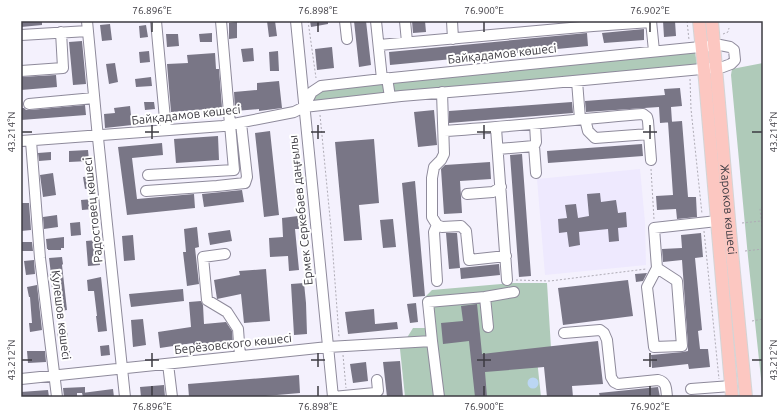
<svg xmlns="http://www.w3.org/2000/svg" width="784" height="418" font-family="Ubuntu,sans-serif">
  <rect width="100%" height="100%" fill="#f4f1fd"/>
  <path fill="#eee9fe" d="M640,169L645,222L646,265L545,275L537,179Z"/>
  <path fill="#afcab9" d="M695,52L698,68L307,104L317,90Z
    M763,63V397L748,257L731,75L732,69Z
    M513,283H547L551,348L536,350L541,397H405L400,349L413,328H426L422,300L432,290Z"/>
  <path fill="#bbd6f3" d="M527.5 383a5.5 5.5 0 1 1 11 0a5.5 5.5 0 1 1-11 0Z"/>
  <path fill="#797686" d="M21,21H42V25L21,27Z
    M267,21H275L277,36L269,37Z
    M310,21H328V24L311,27Z
    M354,21H366L371,65L359,67Z
    M412,21H425L426,32L413,33Z
    M663,21H675L676,36L664,37Z
    M237,22V38L229,39V23Z
    M110,24L112,40L102,41L100,25Z
    M146,25L148,37L140,38L139,26Z
    M644,29V40L604,43L602,33Z
    M212,33V42H200L199,34Z
    M587,33L588,46L390,65L389,52Z
    M166,34H178L179,46L167,47Z
    M82,41L86,84L73,85L69,42Z
    M332,47L334,68L317,70L315,49Z
    M253,48L254,61L243,62L241,49Z
    M149,51L150,62L140,63L139,52Z
    M278,51L279,71H270L269,52Z
    M215,53L216,69H219L222,108L171,112L167,64L188,63L187,55Z
    M115,63L118,82L109,84L106,64Z
    M56,75L57,87L21,90V77Z
    M151,77L152,86L136,87L135,79Z
    M279,81L282,108L259,111V109L235,111L234,92L257,90V83Z
    M680,88L682,106L671,107L672,122L660,123L659,107L586,112L585,101L665,95L664,89Z
    M144,102H154L155,109L145,110Z
    M572,102L573,113L449,123V111Z
    M85,105L86,115L21,120V108H24L26,110H30Z
    M130,106L132,125L105,128L104,114L115,113L114,108Z
    M434,110L437,145L418,147L414,112Z
    M682,121L688,197H696L697,217L677,219L676,209L657,210L656,196L673,195L668,122Z
    M270,131L279,215L264,217L255,133Z
    M218,136L219,160L176,163L174,139Z
    M374,139L379,203L359,205L362,240L344,241L335,142Z
    M162,143L163,155L132,158L137,199L194,194L195,208L127,215L118,147Z
    M642,144L643,156L548,163L547,151Z
    M88,150L89,161L69,162V151Z
    M51,152V160L39,161L38,153Z
    M522,154L531,276L519,277L510,155Z
    M490,162L491,179L460,181L462,213L444,214L441,169L445,165Z
    M53,173L56,195L43,197L40,175Z
    M90,176L92,187L85,189L83,177Z
    M415,181L425,296L413,297L402,183Z
    M242,190L244,202L204,207L202,194Z
    M600,193L601,202L616,200L618,213L626,212L627,227L618,228L619,241L609,242L608,229L579,232L580,245L569,247L567,232L559,233L558,219L567,218L565,205L576,204L578,218L589,216L587,194Z
    M93,199L94,209L82,210L81,200Z
    M21,203H29L31,230L21,231Z
    M57,215L58,227L44,229L43,217Z
    M298,216L299,229H295L299,270L289,271L288,256L270,257L269,238L283,237L282,218Z
    M393,219L396,247L383,248L380,220Z
    M80,222L81,235L71,236L70,223Z
    M197,227L199,247L195,248L199,284L187,286L183,252H186L184,229Z
    M230,230L232,241L210,245L208,233Z
    M446,233H457L460,268L449,269Z
    M701,233L703,257L695,258L702,330L698,331L700,349H708L710,367L689,369L688,364L652,368L651,355L683,352L688,351V346L682,260L663,262L662,249L682,248L681,235Z
    M133,235L135,260L124,261L122,236Z
    M64,237V248H61V250H48V249H47L46,239Z
    M97,240L100,265L88,266L86,241Z
    M21,242H32L33,251H22Z
    M62,257L63,264L62,265L67,310L56,312L54,288H52L50,274H51L49,258Z
    M34,260L35,274L26,275L24,261Z
    M499,264L500,275L461,279L460,268Z
    M266,269L270,321L244,323L241,294L217,299L214,280L240,275L239,271Z
    M647,273L643,281L636,282L635,274Z
    M101,277L107,331L98,332L96,316H97L94,291H88L87,280Z
    M628,280L633,316L563,325L558,288Z
    M304,283L306,303L307,334L294,335L291,284Z
    M37,285L42,330L30,332L29,323H32L30,297H29L27,287Z
    M183,289L184,301L131,307L129,294Z
    M201,301L203,305L204,324L226,322L232,331L233,345L193,349V343L160,348L158,332L191,327L189,302Z
    M416,303L418,322L410,323L407,304Z
    M477,304L482,354L598,341L603,384L572,386L573,397H547L544,367L485,372L487,397H475L469,341L443,344L441,323L463,321L461,306Z
    M374,309L375,324L397,322L398,329L348,334L345,312Z
    M143,319L146,345L133,347L131,320Z
    M66,327L68,337L58,338L57,328Z
    M109,345L110,355L101,356L100,346Z
    M27,351H45L46,362L28,363Z
    M61,351H70V360H61Z
    M400,361L403,397H387L383,362Z
    M366,362L368,381L353,383L350,364Z
    M299,375L300,393L253,397H189L188,384Z
    M164,385L165,397H141L140,387Z
    M85,387V393H77V397H64L63,388Z
    M658,387L660,397H600L599,393Z
    M113,389L114,397H83L82,393Z
    M48,390L49,397H21V392Z"/>
  <g fill="none" stroke-linecap="round" stroke-linejoin="round">
    <defs>
      <path id="minor" d="M87,21L98,138L125,397
        M156,21L166,130
        M296,21L333,397
        M345,21L347,39
        M376,21L382,79
        M405,21L407,42
        M452,21L453,39
        M651,21L654,51
        M21,35L88,31
        M379,45L593,26L651,22
        M21,71L63,68L61,32
        M387,78L390,97
        M577,81L580,119
        M442,92L444,154L441,160L434,167L432,178V217L437,225L442,227L461,226L466,231L469,260L506,256
        M29,104L94,98
        M585,119L588,131L595,138L649,134
        M496,128L507,280
        M444,131C510,127 577,119 643,114L647,117L648,121L651,160
        M21,141L223,126L294,112L304,107L401,96L509,87L723,67L731,64L735,60L734,50L730,47L720,45L382,79L321,86L312,92L304,107
        M31,141L40,258L57,397
        M534,146L536,173
        M498,149L534,146L536,142L535,124
        M148,175L234,170L221,21
        M146,191L217,186L245,183L247,177L241,123
        M467,194L493,192L501,187
        M437,225L434,232L437,281
        M225,254L203,257L207,300L227,312L238,329L240,356
        M657,268L677,281L682,346L654,347L647,287L657,268L654,228L717,221
        M485,297L514,292
        M564,333L600,330L604,333L607,340L611,377L614,382L618,384L658,380C667,382 666,389 667,397
        M432,341L428,302L485,297L488,327
        M168,364L172,397
        M21,379L328,347L432,341L439,397
        M691,389L731,386
        M333,397L375,393L378,391L377,380"/>
      <g id="major">
        <path d="M699,21L705,80L732,397"/>
        <path id="s1" d="M712,21L730,231L746,397"/>
      </g>
    </defs>
    <use href="#minor" stroke="#8e8a9b" stroke-width="12"/>
    <use href="#major" stroke="#d4d4d5" stroke-width="14"/>
    <path stroke="#aeabb5" stroke-width="1" stroke-dasharray="2 2" stroke-linecap="butt" d="M308,21L316,78
      M687,21L689,40
      M723,34L728,32L729,28
      M690,79L691,109L702,214
      M320,115L331,228L339,336L340,338
      M651,169L654,219
      M763,206L760,209L763,236
      M742,223L761,221
      M704,231L719,379
      M745,251L763,249
      M516,280L550,281L646,269
      M752,321L763,319
      M343,355L346,388"/>
    <use href="#minor" stroke="#fff" stroke-width="10"/>
    <use href="#major" stroke="#fcc7c1" stroke-width="12"/>
  </g>
  <path fill="none" stroke="#3d3b42" stroke-width="1.5" d="M152,22V32M318,22V32M484,22V32M650,22V32M152,125V139M318,125V139M484,125V139M650,125V139M22,132H32M145,132H159M311,132H325M477,132H491M643,132H657M752,132H762M152,353V367M318,353V367M484,353V367M650,353V367M22,360H32M145,360H159M311,360H325M477,360H491M643,360H657M752,360H762M152,386V396M318,386V396M484,386V396M650,386V396"/>
  <g text-anchor="middle" stroke-width="4" stroke-linejoin="round" paint-order="stroke">
    <g font-size="12" fill="#3d3b42" stroke="#fff">
      <text transform="translate(502 54) rotate(-6)" y="4">Байқадамов көшесі</text>
      <text transform="translate(186 115) rotate(-6)" y="4">Байқадамов көшесі</text>
      <text dy="4" stroke="none"><textPath href="#s1" startOffset="189">Жароков көшесі</textPath></text>
      <text transform="translate(93 210) rotate(-96)" y="4">Радостовец көшесі</text>
      <text transform="translate(301 210) rotate(-96)" y="4">Ермек Серкебаев даңғылы</text>
      <text transform="translate(61 315) rotate(83)" y="4">Кулешов көшесі</text>
      <text transform="translate(233 344) rotate(-6)" y="4">Берёзовского көшесі</text>
    </g>
  </g>
  <rect width="784" height="418" fill="none" stroke="#ffffff" stroke-width="44"/>
  <rect x="22" y="22" width="740" height="374" fill="none" stroke="#3d3b42" stroke-width="1.5"/>
  <g font-size="10" text-anchor="middle" fill="#3d3b42">
    <text x="152" y="14">76.896°E</text>
    <text x="318" y="14">76.898°E</text>
    <text x="484" y="14">76.900°E</text>
    <text x="650" y="14">76.902°E</text>
    <text transform="translate(11 132) rotate(-90)" y="4">43.214°N</text>
    <text transform="translate(773 132) rotate(-90)" y="4">43.214°N</text>
    <text transform="translate(11 360) rotate(-90)" y="4">43.212°N</text>
    <text transform="translate(773 360) rotate(-90)" y="4">43.212°N</text>
    <text x="152" y="410">76.896°E</text>
    <text x="318" y="410">76.898°E</text>
    <text x="484" y="410">76.900°E</text>
    <text x="650" y="410">76.902°E</text>
  </g>
</svg>
